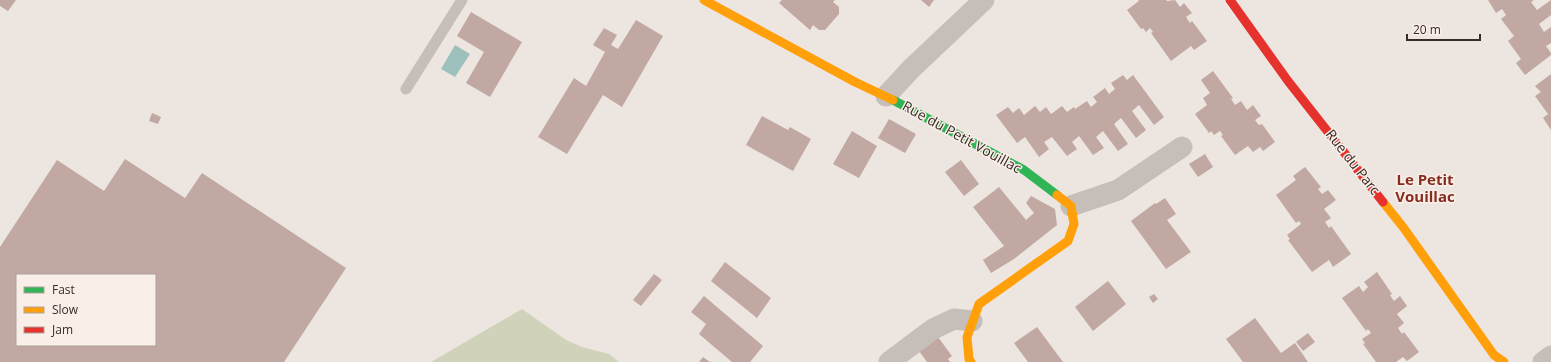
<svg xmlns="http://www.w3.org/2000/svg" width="1551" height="362" font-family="'Open Sans',sans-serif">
  <rect width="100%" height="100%" fill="#ede6e0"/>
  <path fill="#d0d2ba" d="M522,309L566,340L582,347L609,354L619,362H431Z"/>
  <path fill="#9cc0bc" d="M455,45L470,54L455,77L441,69Z"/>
  <path fill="#c1a8a2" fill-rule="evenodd" d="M0,0H16L8,11L0,6Z
    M782,0H835L833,2L839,7V14L825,30H819L813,25L810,30L779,3Z
    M921,0H934L929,7Z
    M1138,0H1166L1167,1L1175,0L1180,7L1184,3L1192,13L1186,17L1190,23L1192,21L1207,41L1194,50L1191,46L1171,61L1151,33L1153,32L1150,28L1146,32L1143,28L1141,29L1127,10L1139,1Z
    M1488,0H1534L1531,2L1537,10L1551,0V15L1539,24L1544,32L1551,27V43L1546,46L1551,53V55L1525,75L1516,63L1521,59L1508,41L1514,36L1501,19L1506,15L1502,9L1496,13Z
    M471,12L522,42L490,97L466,83L484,52L457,36Z
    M636,20L663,36L622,107L603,95L567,154L538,137L574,78L586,86L605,52L593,45L604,28L617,35L611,45L618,49Z
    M1213,71L1233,98L1231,99L1235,105L1241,101L1247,110L1253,105L1261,116L1255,120L1259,125L1262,124L1275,142L1263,151L1260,147L1253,152L1248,146L1235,155L1221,136L1223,135L1220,131L1214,135L1211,131L1209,133L1195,114L1207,105L1203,98L1210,93L1201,80Z
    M1551,74V130L1543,118L1548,114L1535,96L1541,92L1535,86Z
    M1123,75L1127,80L1133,75L1164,117L1154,125L1139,105L1132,111L1146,130L1136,138L1121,118L1114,124L1128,144L1118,151L1103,131L1096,137L1104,148L1093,155L1079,136L1072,142L1077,149L1067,156L1052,137L1044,142L1049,149L1039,157L1025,137L1017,143L996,115L1008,107L1013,113L1019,108L1024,115L1035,106L1040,112L1046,107L1051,114L1062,106L1067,112L1074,107L1075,109L1087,101L1091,107L1097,102L1093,97L1105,88L1109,94L1115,89L1111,83Z
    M152,113L161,117L158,124L149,121Z
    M762,116L788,130L790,127L811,139L793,171L746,145Z
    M889,119L916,134L905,153L878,138Z
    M852,131L877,146L859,178L833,164Z
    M1205,154L1213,167L1198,177L1189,164Z
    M125,159L185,198L202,173L346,268L284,362H0V247L57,160L104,191ZM17,275H155V345H17Z
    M961,160L979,184L964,196L945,172Z
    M1305,167L1321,187L1318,189L1322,194L1328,190L1336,200L1324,209L1331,218L1325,222L1329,228L1331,226L1351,254L1333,267L1329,260L1312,272L1288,240L1290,239L1287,235L1301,224L1299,221L1296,223L1276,195L1296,180L1293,176Z
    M999,187L1026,220L1034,213L1026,203L1031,196L1055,209L1057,225L1014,259L991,273L983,260L1004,246L973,207Z
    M1165,198L1176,214L1167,220L1191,252L1166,269L1131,221L1155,203L1156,204Z
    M725,262L771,298L757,318L711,281Z
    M1377,272L1392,294L1390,295L1394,301L1400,296L1407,306L1397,314L1404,323L1398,328L1402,334L1404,332L1419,352L1407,361L1403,357L1396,362H1376L1363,344L1365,343L1362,339L1371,333L1368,329L1366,331L1342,298L1359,286L1363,292L1368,287L1364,282Z
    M654,274L662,280L641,306L633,300Z
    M1108,281L1126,304L1093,331L1075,307Z
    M1154,294L1158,299L1153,303L1149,297Z
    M704,296L763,346L750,362H732L699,334L706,324L691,312Z
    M1255,318L1281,353L1295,343L1308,362H1243L1226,339Z
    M1037,327L1063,362H1028L1014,343Z
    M1308,333L1315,342L1303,351L1296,342Z
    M938,337L952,356L948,359L950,362H927L919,351Z
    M703,357L710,362H699Z"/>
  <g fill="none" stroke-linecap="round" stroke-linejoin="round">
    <path stroke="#c6beb9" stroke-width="11" d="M406,89L462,0"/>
    <path stroke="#c6beb9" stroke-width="21" d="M886,96L912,68L984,0
      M1071,206L1118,190L1182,147
      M889,362L933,329L954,319L972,321
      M1543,362L1551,356"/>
    <path stroke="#30b455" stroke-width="9" d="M893,100L1024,170L1057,195"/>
    <path stroke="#ff9f0a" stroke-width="9" d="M704,0L855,82L893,100
      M1383,202L1403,227L1494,355L1504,362
      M971,362L969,359L967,337L979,304L1068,241L1074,224L1071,206L1057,195"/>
    <path stroke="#e5322d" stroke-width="9" d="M1230,0L1288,81L1383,202"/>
  </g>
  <g text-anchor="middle" stroke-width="3" stroke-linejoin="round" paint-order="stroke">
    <g font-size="14" fill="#372b28" stroke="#faefe8">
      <text transform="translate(962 137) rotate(29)" y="5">Rue du Petit Vouillac</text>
      <text transform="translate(1353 162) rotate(52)" y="5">Rue du Parc</text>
    </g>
    <g font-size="15" font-weight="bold" fill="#862d20" stroke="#faefe8">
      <text x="1425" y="185">Le Petit<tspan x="1425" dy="17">Vouillac</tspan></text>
    </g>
  </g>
  <rect x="16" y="274" width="140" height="72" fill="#faefe8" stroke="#aca19b"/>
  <rect x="24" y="287" width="20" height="6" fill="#30b455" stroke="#aca19b"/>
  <text x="52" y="294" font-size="12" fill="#372b28">Fast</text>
  <rect x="24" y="307" width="20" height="6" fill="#ff9f0a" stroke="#aca19b"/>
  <text x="52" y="314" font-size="12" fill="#372b28">Slow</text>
  <rect x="24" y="327" width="20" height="6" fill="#e5322d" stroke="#aca19b"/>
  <text x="52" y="334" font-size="12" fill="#372b28">Jam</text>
  <path d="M1407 34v6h73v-6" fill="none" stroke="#372b28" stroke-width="2"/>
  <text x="1413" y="34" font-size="12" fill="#372b28" stroke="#faefe8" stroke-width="3" paint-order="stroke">20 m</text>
</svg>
